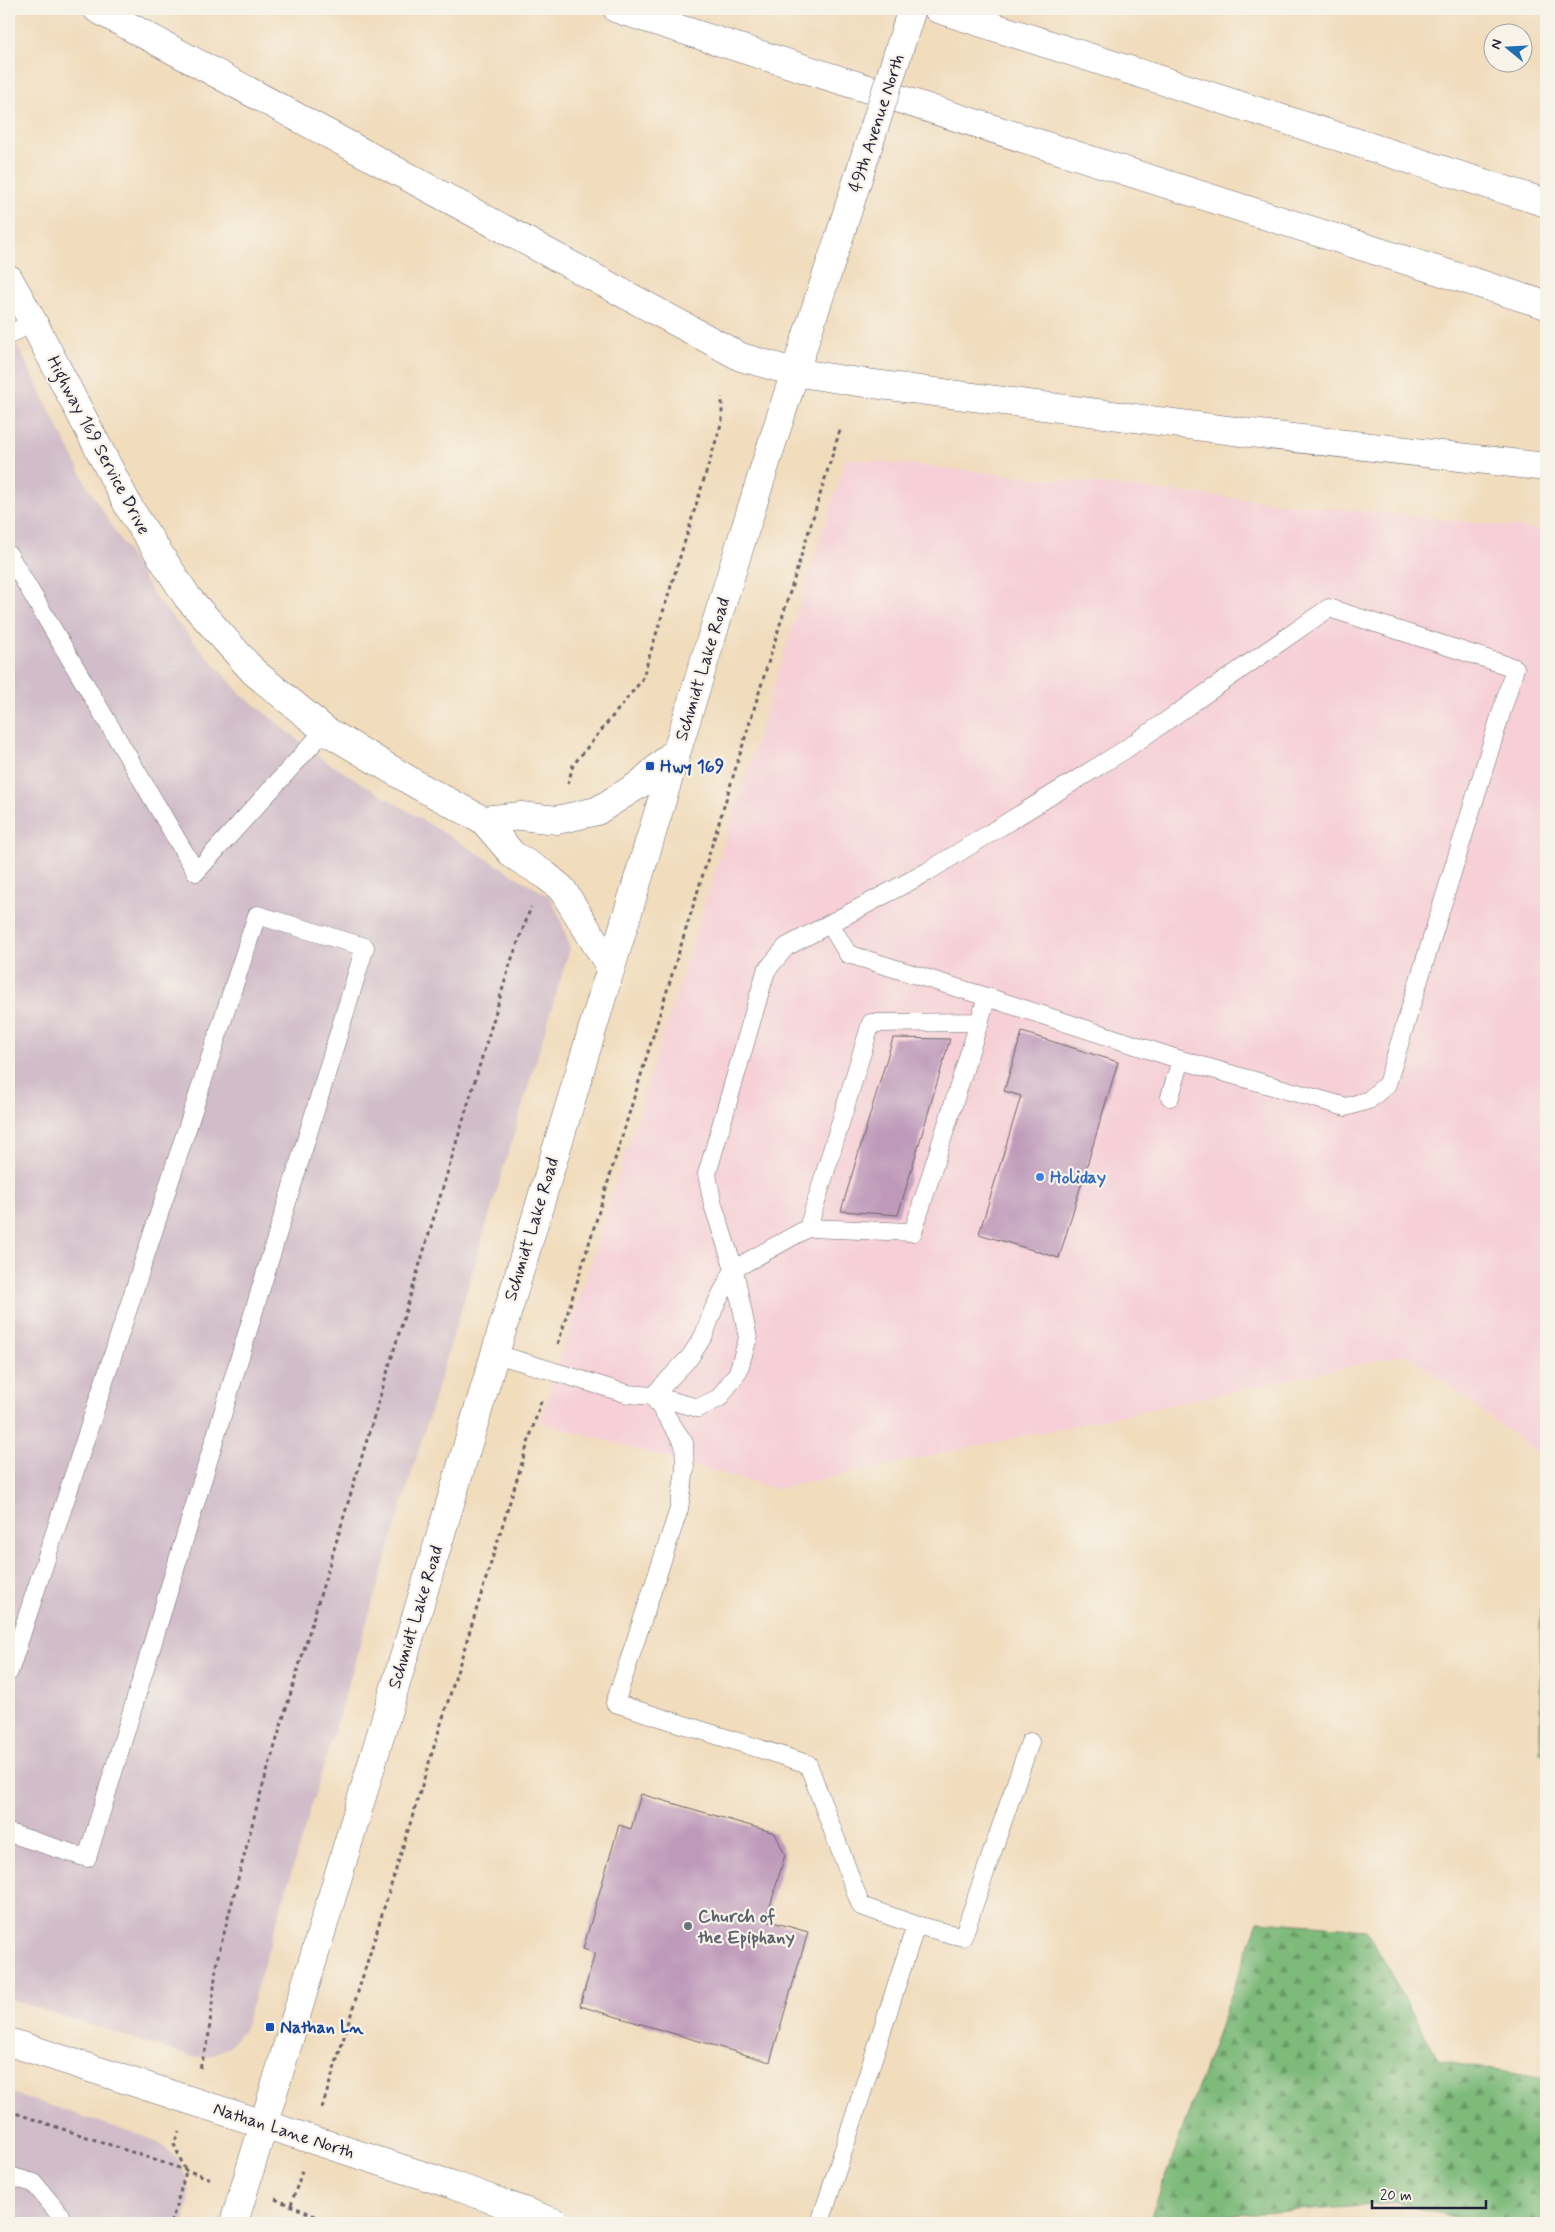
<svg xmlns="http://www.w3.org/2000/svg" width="1555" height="2232" font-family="Mynerve,sans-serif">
  <defs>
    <pattern id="forest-firs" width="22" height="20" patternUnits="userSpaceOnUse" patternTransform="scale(1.25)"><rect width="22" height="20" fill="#7eba7a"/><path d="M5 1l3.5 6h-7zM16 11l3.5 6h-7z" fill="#679765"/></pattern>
  </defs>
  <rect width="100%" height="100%" fill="#f7f3e8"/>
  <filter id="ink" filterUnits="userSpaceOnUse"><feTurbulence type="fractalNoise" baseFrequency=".02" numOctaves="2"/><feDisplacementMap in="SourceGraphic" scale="10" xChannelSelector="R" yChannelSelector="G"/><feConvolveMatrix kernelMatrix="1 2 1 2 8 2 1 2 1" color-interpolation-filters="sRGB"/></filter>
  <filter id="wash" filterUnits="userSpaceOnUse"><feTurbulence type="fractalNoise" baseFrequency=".0096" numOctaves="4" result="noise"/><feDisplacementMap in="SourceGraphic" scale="20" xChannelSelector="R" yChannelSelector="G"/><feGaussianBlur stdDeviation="1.12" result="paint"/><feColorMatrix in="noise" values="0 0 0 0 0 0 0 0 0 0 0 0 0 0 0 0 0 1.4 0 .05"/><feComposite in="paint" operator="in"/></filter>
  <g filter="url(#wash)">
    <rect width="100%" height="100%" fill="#f1dcbc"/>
    <path fill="#f6cfd7" d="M846,458L1546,530V1460L1407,1354L777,1489L540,1422Z"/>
    <path fill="#d1bdc9" d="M9,329L88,487L157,600L240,693L322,759L550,897L561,920L570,948L244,2030L227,2048L209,2056L191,2057L9,1999Z
      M9,2092L157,2141L175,2157L187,2178L189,2203L183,2223H9Z"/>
    <path fill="url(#forest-firs)" stroke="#506e5a" d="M1546,1606V1756L1540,1752V1608Z
      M1258,1921L1366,1929L1439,2061L1546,2079V2223H1477L1398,2202L1149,2222Z"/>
    <g id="blocks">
      <path fill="#be99ba" d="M1022,1032L1118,1062L1059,1258L979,1234L1021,1096L1004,1091Z
        M893,1038L950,1039L898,1215L841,1211Z
        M641,1794L775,1833L785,1855L766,1920L808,1932L770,2062L580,2006L595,1953L583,1949L619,1825L631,1829Z"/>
    </g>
  </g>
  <g filter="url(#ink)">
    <use href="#blocks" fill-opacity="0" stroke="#6a6368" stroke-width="1"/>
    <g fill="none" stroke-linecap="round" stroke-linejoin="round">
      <defs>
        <path id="service" d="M9,335L33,322
          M9,555L196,872L325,730
          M830,924L848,954L987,997
          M1170,1097L1181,1060
          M808,1228L871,1023L980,1022
          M493,1353L628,1394L653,1396L698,1408L719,1398L738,1372L748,1338L734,1269L713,1205L707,1174L766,971L786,947L927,872L1123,751L1329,608L1515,668L1387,1084L1369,1100L1346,1107L1181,1060L987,997L913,1232L808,1228L734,1269L714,1308L704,1335L690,1357L653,1396
          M653,1396L684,1443L685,1470L679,1509L615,1703L808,1764L861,1906L916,1925L820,2223
          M9,1672L257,915L365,947L87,1858L9,1833
          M916,1925L963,1937L1030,1742
          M9,2176L34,2183L60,2215L58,2223"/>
        <path id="tertiary" d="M9,279L33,322L130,509L188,598L254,672L325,730L419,786L483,820L513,855L544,874L562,889L611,968
          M483,820L521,816L557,820L597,811L640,784L675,752
          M9,2042L453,2185L556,2223
          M234,2223C356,1814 478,1404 603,994C680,742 755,488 839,238"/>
        <path id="motorway" d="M97,9L741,357L794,372L851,381L1242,432L1546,467
          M617,9L1546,305
          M938,9L1546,203"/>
      </defs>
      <use href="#service" stroke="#6a6368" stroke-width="19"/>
      <use href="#tertiary" stroke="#6a6368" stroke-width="29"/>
      <use href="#motorway" stroke="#6a6368" stroke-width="29"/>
      <path stroke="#6a6368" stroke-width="3" stroke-dasharray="4 4" stroke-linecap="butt" d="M568,784L573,765L642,680L722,421V397
        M558,1344L840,430
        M200,2068L208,2041L217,1960L258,1802L511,961L531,907
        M322,2108L542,1398
        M9,2111L212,2179
        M275,2199L332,2223
        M291,2205L302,2171
        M171,2223L186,2172L174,2144L179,2131"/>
      <use href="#service" stroke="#fff" stroke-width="18"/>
      <use href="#tertiary" stroke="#fff" stroke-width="28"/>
      <use href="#motorway" stroke="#fff" stroke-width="28"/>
      <defs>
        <path id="tertiary-bridge" d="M839,238L912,9"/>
      </defs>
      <use href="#tertiary-bridge" stroke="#6a6368" stroke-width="29" stroke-linecap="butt"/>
      <use href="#tertiary-bridge" stroke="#fff" stroke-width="28"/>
    </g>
  </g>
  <g fill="#1a4fb4" stroke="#f7f3e8" stroke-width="2">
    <rect x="645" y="761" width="10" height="10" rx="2.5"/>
    <rect x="265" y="2022" width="10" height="10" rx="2.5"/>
  </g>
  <circle fill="#3f7fe0" stroke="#f7f3e8" stroke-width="2" cx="1040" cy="1177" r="5"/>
  <circle fill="#6b7280" stroke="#f7f3e8" stroke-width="2" cx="688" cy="1926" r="5"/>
  <g text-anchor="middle" stroke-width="4.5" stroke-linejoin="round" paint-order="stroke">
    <g font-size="18" fill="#22223b" stroke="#f7f3e8">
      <text transform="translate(876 123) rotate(-72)" y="6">49th Avenue North</text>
      <text transform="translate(99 445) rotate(62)" y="6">Highway 169 Service Drive</text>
      <text transform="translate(702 669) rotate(-73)" y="6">Schmidt Lake Road</text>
      <text transform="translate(531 1229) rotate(-73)" y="6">Schmidt Lake Road</text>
      <text transform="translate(415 1617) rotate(-73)" y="6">Schmidt Lake Road</text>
      <text transform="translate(284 2130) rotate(18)" y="6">Nathan Lane North</text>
    </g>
    <g font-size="18" font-weight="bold" fill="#164399" stroke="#f7f3e8" text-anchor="start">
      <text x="660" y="772">Hwy 169</text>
      <text x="280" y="2033">Nathan Ln</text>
    </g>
    <g font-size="18" font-weight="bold" fill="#366cbe" stroke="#f7f3e8" text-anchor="start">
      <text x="1050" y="1183">Holiday</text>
    </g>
    <g font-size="18" font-weight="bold" fill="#5b616d" stroke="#f7f3e8" text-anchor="start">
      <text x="698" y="1922">Church of<tspan x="698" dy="21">the Epiphany</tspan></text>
    </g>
  </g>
  <rect width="1555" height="2232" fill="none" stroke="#f7f3e8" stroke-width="30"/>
  <g transform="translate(1508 48) rotate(288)"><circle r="24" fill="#f7f3e8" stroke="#a29fa3"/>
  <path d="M0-4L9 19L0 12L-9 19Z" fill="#1f6fb2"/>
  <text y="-8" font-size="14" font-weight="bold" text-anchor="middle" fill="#22223b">N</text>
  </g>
  <path d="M1372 2200v8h114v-8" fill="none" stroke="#22223b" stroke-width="2.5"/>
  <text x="1380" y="2200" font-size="15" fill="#22223b" stroke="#f7f3e8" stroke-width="4" paint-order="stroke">20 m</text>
</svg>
